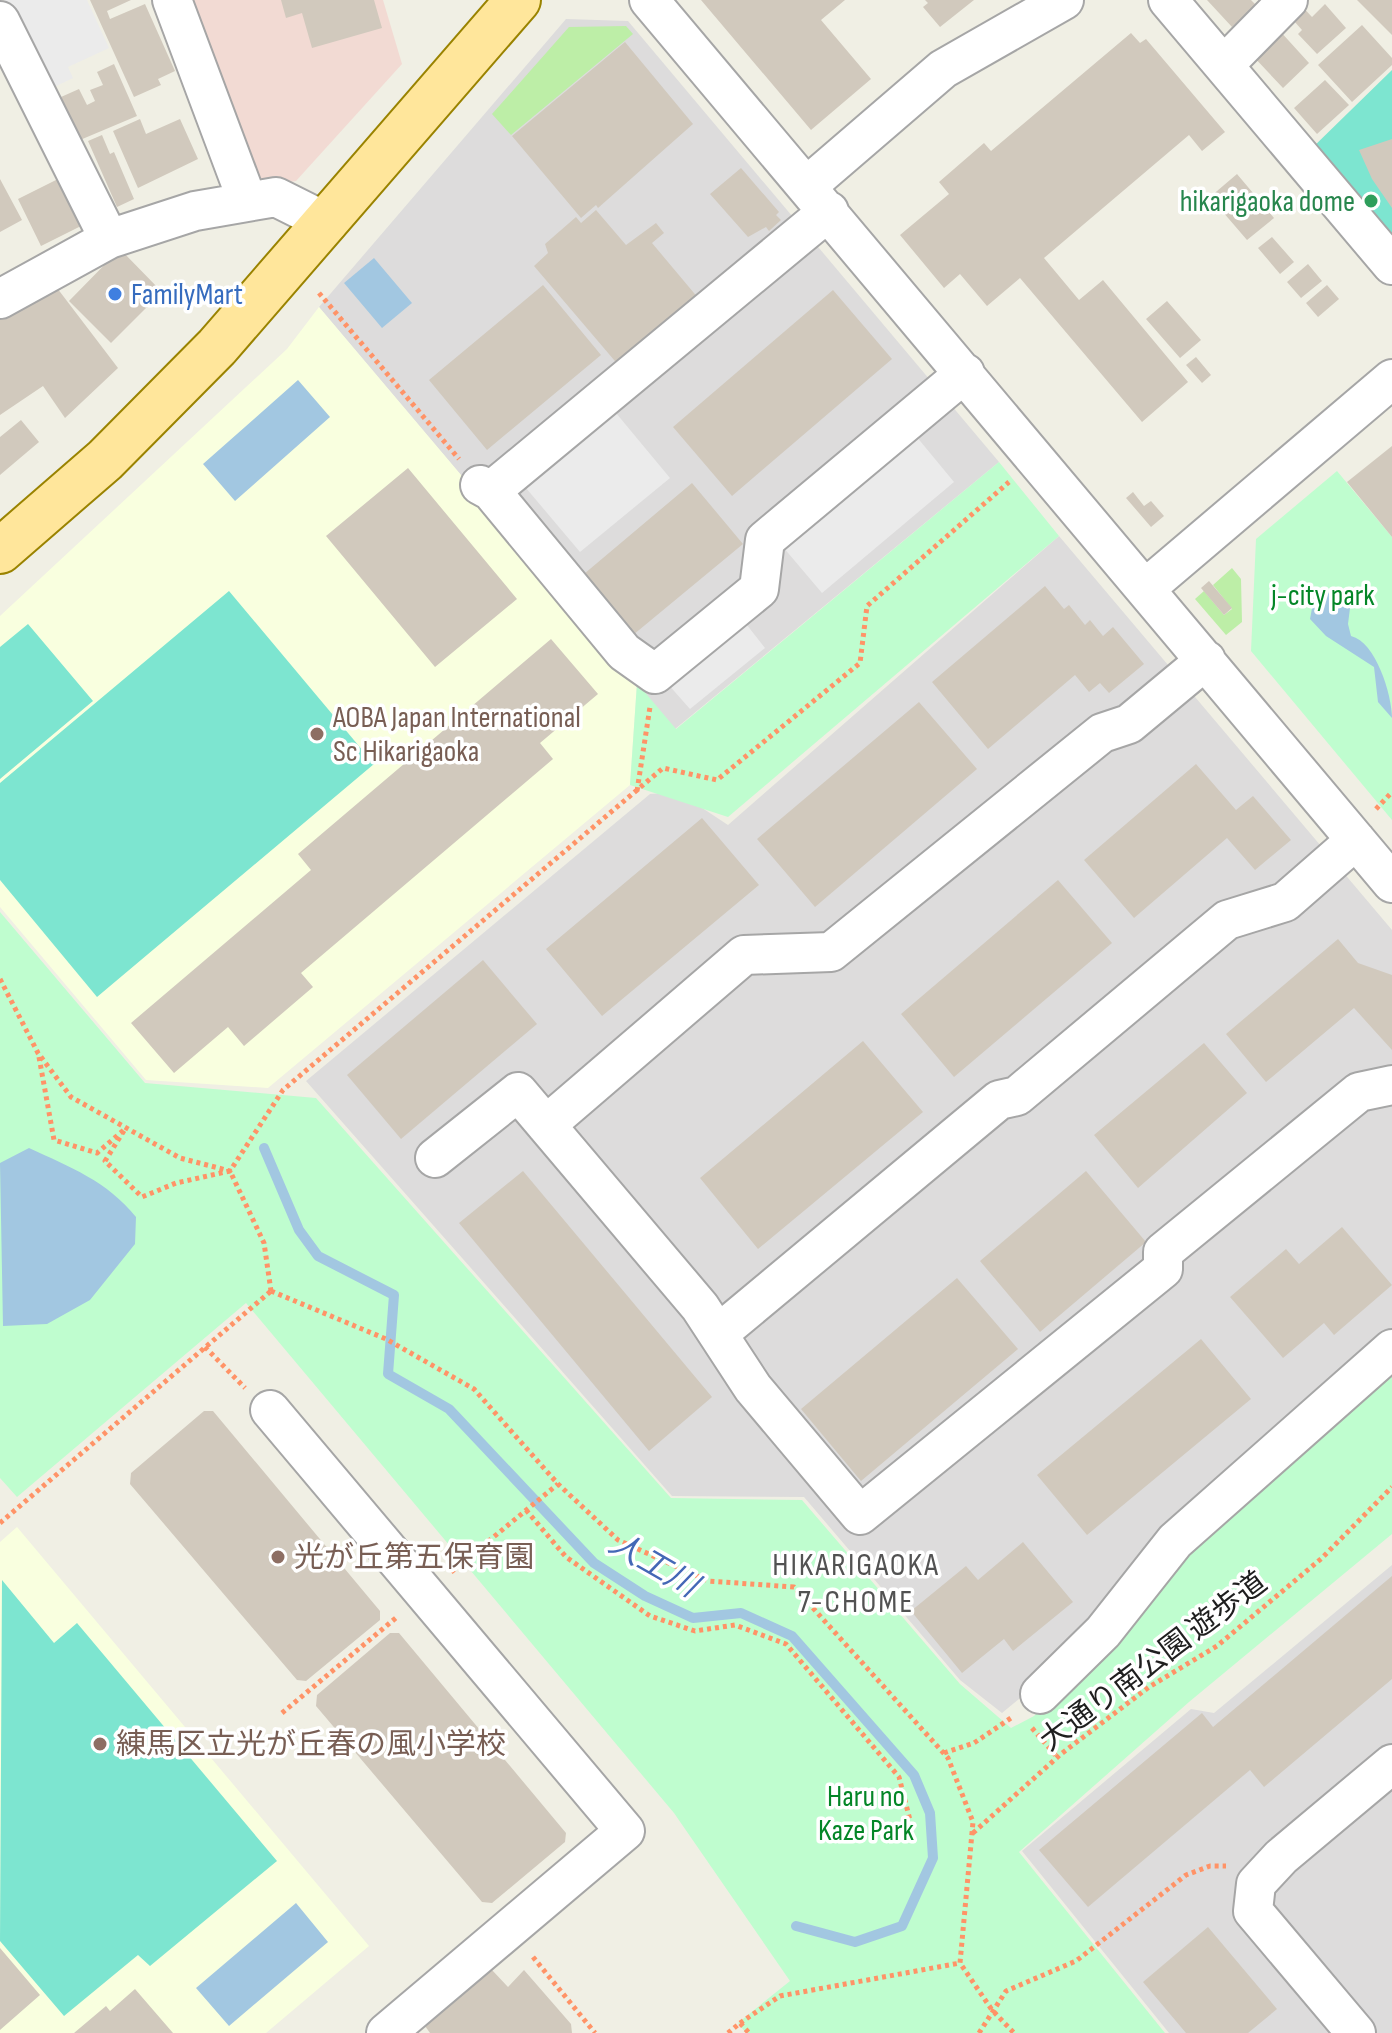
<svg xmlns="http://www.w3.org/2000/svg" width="1392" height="2033" viewBox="0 0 1392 2033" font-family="'Sofia Sans Condensed','Noto Sans JP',sans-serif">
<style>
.residential{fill:#dddcdc}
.commercial{fill:#f2dad3}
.education{fill:#f9ffdf}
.grass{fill:#bdeea7}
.park{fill:#bffdcf}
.pitch{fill:#7de5d0}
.parking{fill:#ebebeb}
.water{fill:#a2c7e1}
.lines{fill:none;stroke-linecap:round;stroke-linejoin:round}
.stream{stroke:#a2c7e1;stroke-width:10}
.building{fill:#d1c9bd}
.minor-casing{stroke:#a6a6a6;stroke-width:42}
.major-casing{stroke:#9a8300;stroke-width:48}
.path{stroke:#ff9367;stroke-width:5;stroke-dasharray:4 4;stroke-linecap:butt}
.minor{stroke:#fff;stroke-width:38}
.major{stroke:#ffe69b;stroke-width:44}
.leisure-dot{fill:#2e9e5b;stroke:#fff;stroke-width:3}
.shop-dot{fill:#3f7fe0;stroke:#fff;stroke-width:3}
.education-dot{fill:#8d6e63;stroke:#fff;stroke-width:3}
.labels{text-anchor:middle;stroke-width:7;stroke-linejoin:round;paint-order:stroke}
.leisure-label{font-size:30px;fill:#27864d;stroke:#fff;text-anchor:end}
.shop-label{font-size:30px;fill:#366cbe;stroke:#fff;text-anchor:start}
.park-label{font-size:30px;fill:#048627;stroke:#fff}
.education-label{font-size:30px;fill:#785e54;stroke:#fff;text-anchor:start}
.street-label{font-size:30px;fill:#1f1f1f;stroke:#fff}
.water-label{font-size:32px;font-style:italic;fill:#4468b6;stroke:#fff}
.neighbourhood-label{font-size:32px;letter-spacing:2px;fill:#525252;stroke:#fff}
</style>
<rect width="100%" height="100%" fill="#f0efe4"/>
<path class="residential" d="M566 19 628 21 999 462 675 729 319 307Z
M1059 536 1392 930V1333L1031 1689 1002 1713 960 1680 804 1497 672 1496 306 1081 650 794 678 792 728 825Z
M1392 1565V2033H1169L1022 1851 1191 1709 1214 1713Z"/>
<path class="commercial" d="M183 0H383L402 64 296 181 264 186 249 175Z"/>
<path class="education" d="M319 307 637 683 630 785 268 1088 146 1080 0 907V616L287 349Z
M17 1527 369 1946 266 2033H0V1542Z"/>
<path class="grass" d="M626 26 633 34 511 135 492 114 569 27Z
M1232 568 1241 579 1242 622 1226 635 1195 599 1204 591 1224 615 1232 609 1213 585Z"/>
<path class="park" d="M999 462 1059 536 728 817 630 785 637 683 676 729Z
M1337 471 1392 537V820L1251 651 1256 539Z
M0 912 145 1083 316 1098 671 1498 802 1500 960 1684 1011 1728 1034 1716 1110 1641 1179 1555 1392 1371V1534L1189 1702 1019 1852 1165 2033H746L738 2023 790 1981 674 1813 246 1303 17 1497 0 1478Z"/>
<path class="pitch" d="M1392 70V250L1308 152Z
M229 591 374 764 97 997 0 880V783Z
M28 624 93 701 0 779V647Z
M2 1580 54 1643 77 1623 277 1861 150 1966 138 1955 64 2016 0 1941Z"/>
<path class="parking" d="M4 0H87L109 48 68 67 73 78 46 91Z
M616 413 670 478 580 552 526 488Z
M916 436 954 482 822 593 783 547Z
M743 620 765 648 690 709 667 683Z"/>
<path class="water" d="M374 258 412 303 382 328 344 283Z
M298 380 330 417 235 501 203 464Z
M1330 592 1343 595 1350 608 1348 624 1351 636C1376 642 1392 695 1392 718L1378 702 1374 667 1326 636 1310 619 1313 603Z
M29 1148C70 1167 107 1181 136 1217L135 1244 90 1300 47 1324 3 1326 0 1163Z
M296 1903 328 1942 229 2026 196 1988Z"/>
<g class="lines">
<path class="stream" d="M264 1148 299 1230 318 1256 394 1295 388 1374 449 1409 594 1563 645 1596 693 1618 741 1613 792 1636 914 1775 930 1813 933 1858 902 1926 855 1942 796 1926"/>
</g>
<path class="building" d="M90 0H131L107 11 110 19 145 4 175 71 158 79 161 85 134 97Z
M281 0H374L382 28 312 48 302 13 286 18Z
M701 0H845L821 20 871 79 811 130Z
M925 0H974L940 27 923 7 928 3Z
M1207 0H1251L1256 5 1232 27Z
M1357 0H1392V35Z
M1297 1 1312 17 1325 4 1346 28 1317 54 1298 34 1302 30 1286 12Z
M1362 25 1392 58V65L1352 102 1318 65Z
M1279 30 1309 63 1283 88 1252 55Z
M1131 33 1140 43 1146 39 1225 132 1202 151 1189 135 1044 258 1079 300 1103 280 1188 382 1142 422 1020 278 987 306 960 274 944 288 900 235 949 194 939 182 984 143 991 151Z
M625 42 693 124 598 208 596 205 581 218 512 136Z
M114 64 137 116 80 140 61 97 79 89 87 105 95 101 90 90 103 85 97 72Z
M1325 80 1349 105 1317 134 1294 108Z
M140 119 146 134 180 119 198 159 138 188 113 131Z
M102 135 110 154 114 152 134 199 117 207 88 141Z
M1392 139V208L1372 179 1359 150Z
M741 168 779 212 776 215 781 220 769 231 766 227 748 237 710 194Z
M1237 174 1274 218 1247 240 1210 197Z
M62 177 85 224 41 246 18 199Z
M0 179 22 220 0 232Z
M596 210 626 245 656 223 664 233 652 243 699 299 620 367 534 266 548 253 545 244 576 217 581 223Z
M1272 237 1294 262 1280 274 1258 248Z
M120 249 162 292 111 343 69 301Z
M1308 264 1322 281 1301 298 1287 282Z
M54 284 118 368 65 418 43 386 0 415V320Z
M543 285 601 355 487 450 429 380Z
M1327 285 1339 299 1318 317 1306 303Z
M833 290 892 359 732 496 673 427Z
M1167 301 1201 340 1180 358 1146 319Z
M1196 357 1211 375 1202 383 1186 365Z
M21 420 39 442 0 475V437Z
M1392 446V537L1347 482Z
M408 468 517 599 435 667 326 536Z
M692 483 743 544 633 635 584 574Z
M1133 492 1144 506 1151 501 1164 516 1151 527 1126 498Z
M1209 581 1232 608 1224 615 1201 588Z
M1045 586 1064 609 1069 605 1085 625 1090 620 1103 636 1113 627 1144 664 1109 693 1100 683 1089 692 1075 675 988 749 932 682Z
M551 639 598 694 540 743 553 759 301 973 313 987 244 1046 228 1027 174 1073 131 1023 311 870 298 854Z
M919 702 977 769 815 907 757 839Z
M1196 764 1236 810 1253 796 1291 840 1255 870 1227 838 1134 918 1084 860Z
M702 818 759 885 602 1016 546 949Z
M1058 880 1112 943 954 1077 901 1014Z
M1338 939 1358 963 1392 975V1050L1354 1008 1266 1082 1226 1034Z
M483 960 537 1024 401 1139 347 1075Z
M863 1041 923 1112 758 1249 700 1178Z
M1204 1043 1247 1093 1138 1188 1094 1135Z
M523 1171 712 1397 649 1451 459 1223Z
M1086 1171 1146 1242 1040 1332 980 1261Z
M1342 1227 1392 1285 1334 1335 1324 1323 1283 1358 1230 1297 1286 1249 1299 1264Z
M957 1278 1018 1349 861 1481 801 1409Z
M1201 1339 1251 1399 1087 1535 1037 1475Z
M204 1411H213L380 1611V1620L306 1681 297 1680 130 1484 131 1473Z
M1023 1542 1073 1602 1013 1651 1004 1639 962 1673 911 1611 966 1566 978 1580Z
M1392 1576V1679L1264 1787 1250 1770 1088 1907 1039 1850 1202 1713 1213 1727Z
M390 1633H399L566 1833 565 1842 492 1903 482 1902 316 1706 317 1695Z
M1208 1927 1277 2009 1248 2033H1186L1143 1982Z
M0 1948 40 1995 0 2030Z
M492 1970 508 1987 524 1970 571 2024 572 2033H430L425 2026Z
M135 1989 173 2033H74L106 2006 110 2011Z"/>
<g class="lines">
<defs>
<path id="minor" d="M172 0 247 200
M649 0 1392 883
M1168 0 1392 265
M0 21 109 239
M1224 65 1288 0
M807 186 943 69 1064 0
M0 299 109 239 195 211 276 197 328 223
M480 485 491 491 624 652 655 674 759 589 765 540 965 373
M491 491 829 211
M1146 588 1392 379
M546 1125 744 955 831 952 1102 733 1129 724 1206 660
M435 1158 518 1092 700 1307 753 1388 860 1515 1163 1269V1252L1359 1092 1392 1085
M718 1334 999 1100 1017 1096 1227 920 1285 902 1356 840
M270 1410 625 1831 386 2033
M1040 1694 1103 1632 1175 1541 1392 1349
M1356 2033 1253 1911 1256 1884 1281 1857 1392 1764"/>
<path id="major" d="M0 551 105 460 217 347 518 0"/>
</defs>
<use href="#minor" class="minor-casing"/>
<use href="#major" class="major-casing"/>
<path class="path" d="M319 293 459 459
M637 791 650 707
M1376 809 1392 792
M0 979 38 1053 71 1097 180 1158 230 1171 283 1090 663 768 717 780 860 663 867 606 1009 482
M39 1057 54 1140 97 1153 125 1129 105 1161 142 1197 176 1183 230 1171 264 1243 271 1291
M271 1291 386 1339 474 1389 558 1484 618 1540 708 1581 794 1587 948 1758 973 1822 960 1963 992 2010 1014 2033
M205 1347 245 1388
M526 1510 566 1557 650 1616 695 1631 735 1625 786 1644 899 1777 912 1828
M0 1523 271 1291
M451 1572 558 1484
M282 1713 397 1617
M1032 1728 1058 1758
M944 1753 974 1743 1014 1716
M973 1833 1061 1754 1149 1687 1217 1646 1322 1558 1392 1487
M533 1957 595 2033
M740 2023 780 1996 960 1963
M728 2033 740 2023 749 2033
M979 2033 1006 1991 1076 1961 1186 1875 1210 1866H1226"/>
<use href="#minor" class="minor"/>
<use href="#major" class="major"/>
</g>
<circle class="leisure-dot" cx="1371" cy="201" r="8"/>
<circle class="shop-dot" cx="115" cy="294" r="8"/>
<g class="education-dot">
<circle cx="317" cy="734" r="8"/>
<circle cx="278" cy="1557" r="8"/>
<circle cx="100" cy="1744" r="8"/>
</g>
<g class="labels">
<g class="leisure-label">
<text x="1355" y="211">hikarigaoka dome</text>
</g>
<g class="shop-label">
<text x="131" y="304">FamilyMart</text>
</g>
<g class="park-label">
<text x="1323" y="605">j-city park</text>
<text x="866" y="1806">Haru no<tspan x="866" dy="34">Kaze Park</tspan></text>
</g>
<g class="education-label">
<text x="333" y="727">AOBA Japan International<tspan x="333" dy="34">Sc Hikarigaoka</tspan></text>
<text x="294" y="1567">光が丘第五保育園</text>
<text x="116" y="1754">練馬区立光が丘春の風小学校</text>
</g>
<g class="street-label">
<text transform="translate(1153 1661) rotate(-37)" y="10">大通り南公園 遊歩道</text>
</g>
<g class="water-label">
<text transform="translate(654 1564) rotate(30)" y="11">人工川</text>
</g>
<g class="neighbourhood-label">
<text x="856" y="1575">HIKARIGAOKA<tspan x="856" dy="37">7-CHOME</tspan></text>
</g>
</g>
</svg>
